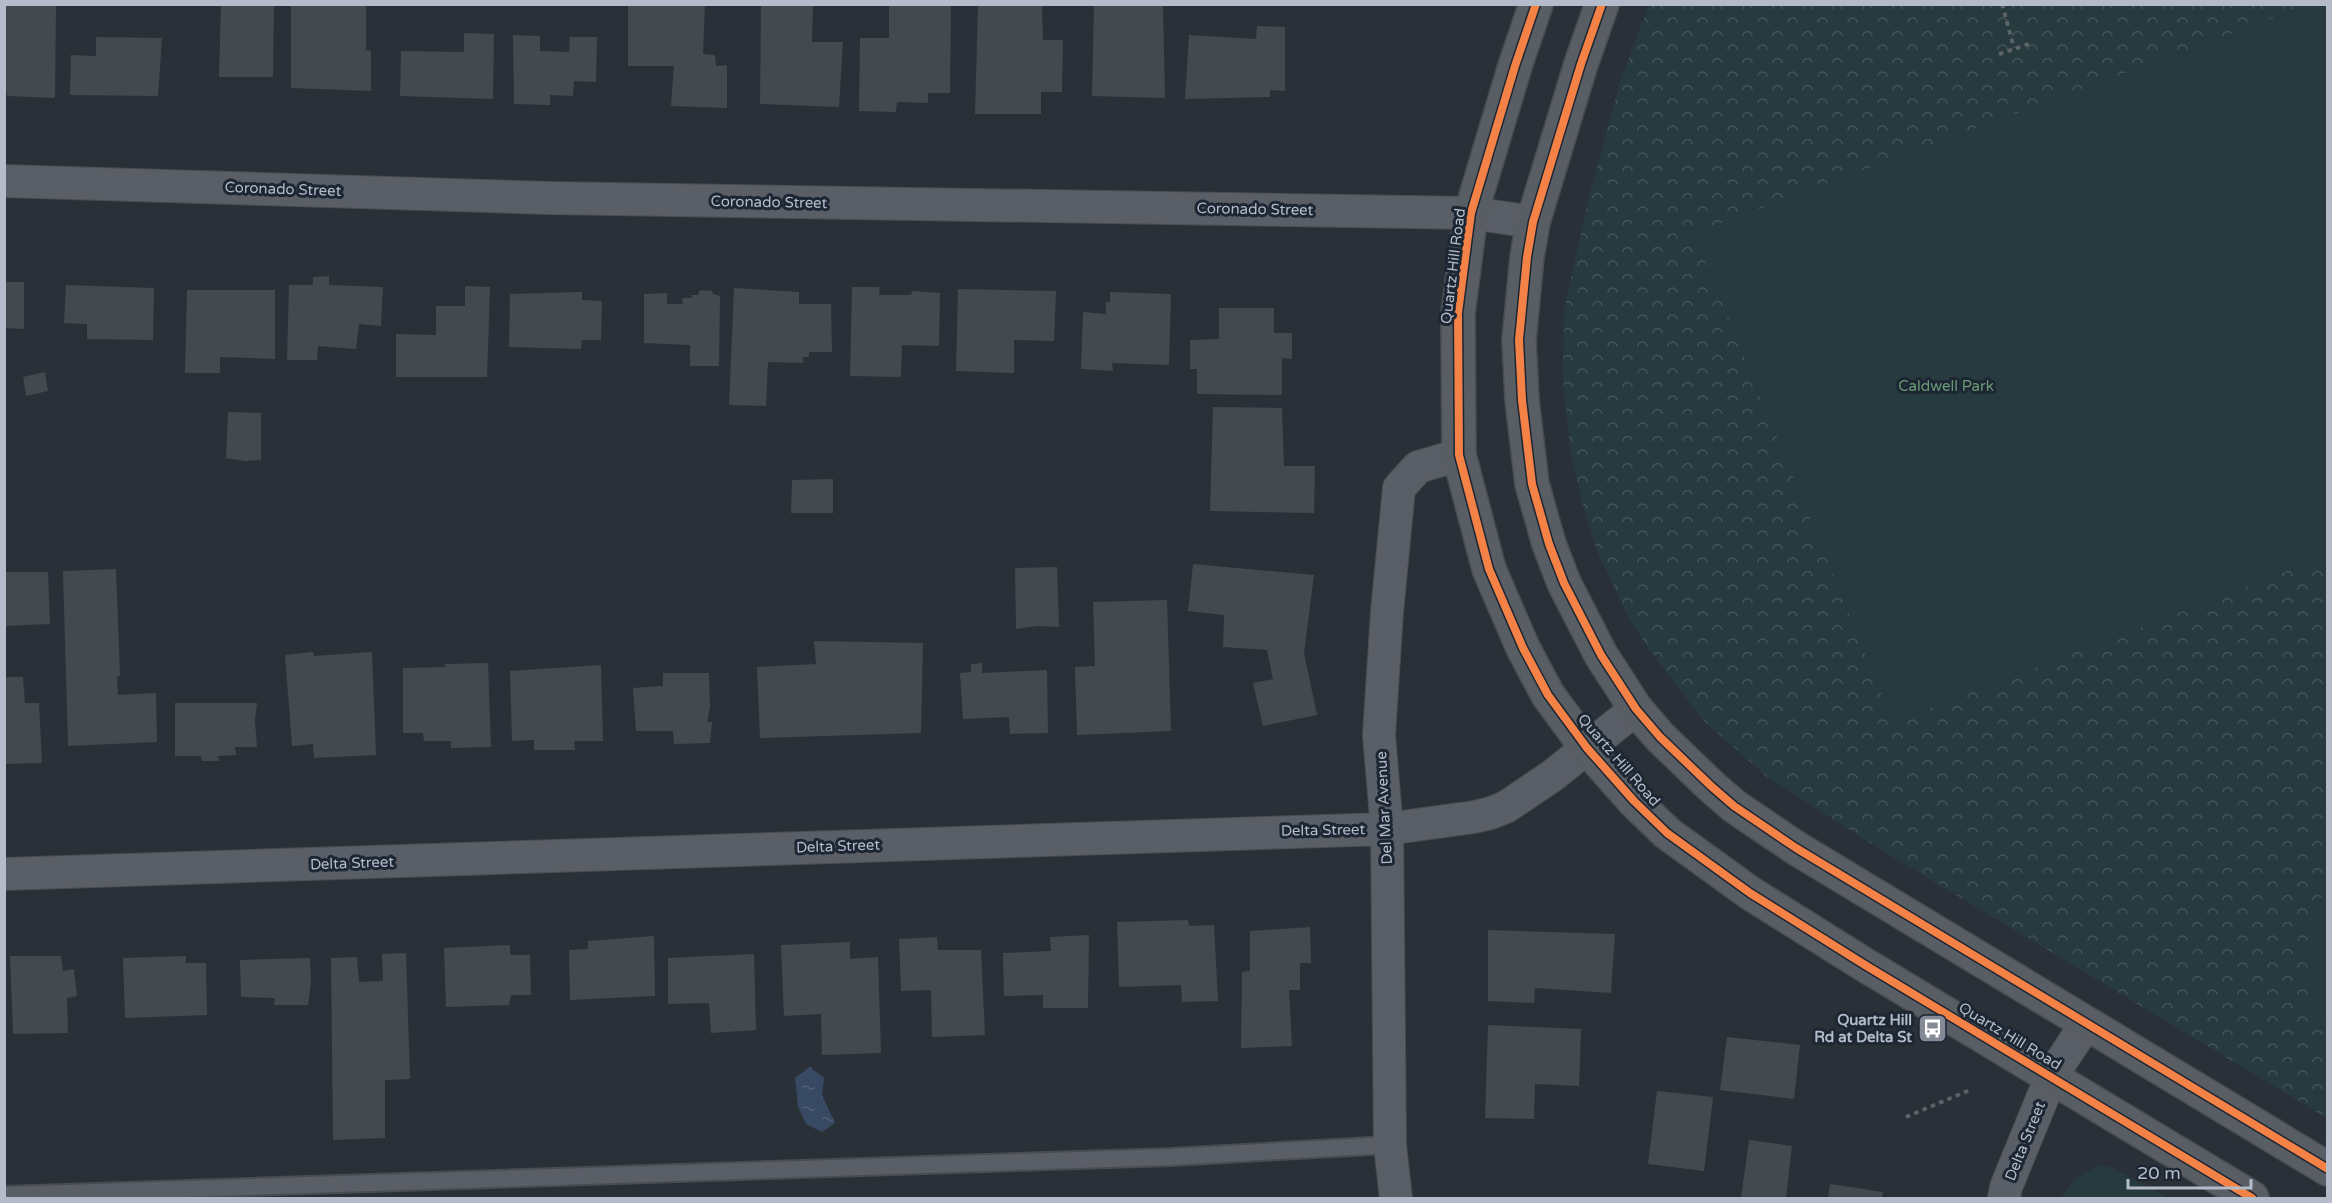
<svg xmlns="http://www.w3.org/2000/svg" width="2332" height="1203" viewBox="0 0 2332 1203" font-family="'Varela Round',sans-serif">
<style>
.park{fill:url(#park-crowns)}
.pitch{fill:#273a3e}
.water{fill:url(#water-ripples)}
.building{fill:#444950}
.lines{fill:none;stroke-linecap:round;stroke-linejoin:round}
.lane-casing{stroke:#484c53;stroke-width:20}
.street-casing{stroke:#484c53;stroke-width:34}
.secondary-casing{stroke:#484c53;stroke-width:36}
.path{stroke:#5d636a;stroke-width:4;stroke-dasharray:4.5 4.5;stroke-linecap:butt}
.lane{stroke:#5a5e66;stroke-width:16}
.street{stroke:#5a5e66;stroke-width:32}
.secondary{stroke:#595d64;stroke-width:33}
.cycleway-casing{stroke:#1d2633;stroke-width:11}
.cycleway{stroke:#f48246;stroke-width:8}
.labels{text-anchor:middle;stroke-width:6;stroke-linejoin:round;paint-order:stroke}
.street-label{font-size:15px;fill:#b4bcc9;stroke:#1d2633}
.park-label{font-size:15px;fill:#6b9a76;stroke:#1d2633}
.poi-label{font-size:15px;font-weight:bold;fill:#b4bcc9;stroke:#1d2633;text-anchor:end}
</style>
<defs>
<pattern id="park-crowns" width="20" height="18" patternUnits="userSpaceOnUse" patternTransform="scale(1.5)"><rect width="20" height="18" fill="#273a3e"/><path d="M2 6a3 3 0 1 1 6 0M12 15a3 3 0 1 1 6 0" fill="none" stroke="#445559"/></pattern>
<pattern id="water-ripples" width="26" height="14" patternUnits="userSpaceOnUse" patternTransform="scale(1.5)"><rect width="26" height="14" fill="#384963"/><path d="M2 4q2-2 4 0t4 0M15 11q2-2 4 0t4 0" fill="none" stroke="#526178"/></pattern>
</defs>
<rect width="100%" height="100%" fill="#2a3038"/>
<path class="park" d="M1649 5H2327V1118L1883 851 1767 777 1703 720 1649 649 1630 620 1598 553 1585 514 1571 455 1563 382 1564 310 1589 197 1620 82Z"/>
<path class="pitch" d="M2311 4 2328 5 2327 556 1893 722 1694 233Z
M2327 884V1033C2295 999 2308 922 2327 884Z
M2100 1165 2113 1168 2169 1198H2060L2077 1177Z"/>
<path class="water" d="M810 1067 824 1078 822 1095 835 1123 822 1132 806 1124 798 1107 795 1078Z"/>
<path class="building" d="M4 4H56L55 98 7 96 4 66Z
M221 4H274L273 77H219Z
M291 4H366V50L371 51V91L291 88Z
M628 4H705L703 54 715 55 716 66 727 65V108L671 106 674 66H628Z
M761 4H813L812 42H843L839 107 760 104Z
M889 4H951L950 93H928V103L897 102 896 112 859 111 860 38H889Z
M978 4H1042L1043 40H1063L1062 92H1041V114H975Z
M1094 4 1163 5 1165 98 1092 96Z
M1257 26 1285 27V91L1270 90V97L1185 99 1189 35 1256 39Z
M464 33 494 34 493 99 400 96 401 51 464 52Z
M513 35 540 36V51L569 52 570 37H597L596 82 574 81 573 96 550 95V105L514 104Z
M96 37 162 38 158 96 70 95 71 55 96 56Z
M329 276V285L383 287 381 326 359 324 356 349 318 346 317 360H287L289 285H313V277Z
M4 282H24V329L4 328Z
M66 285 154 288 153 340 87 339V324L64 323Z
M465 286 490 287 487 377H396V334L436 335V306H465Z
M852 287H880L879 295H911L912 291 940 293 939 346 902 345 901 377 850 376Z
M734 288 799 292V304H831L832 352H809V357H803V363L768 362 766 406 729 405Z
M958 289 1056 291 1054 341 1014 340V373L956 371Z
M187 290H275V359L220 357V373H185Z
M700 290 712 291 713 294 720 296 719 366H690V345L644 343V294L667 293V304H683L682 298H692L691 295H698Z
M582 292V300L602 301 601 340H582L581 349 509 347 510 294Z
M1110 292 1171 294 1169 365 1112 363 1113 371 1081 369 1083 312 1106 314V302H1110Z
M1219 308H1274V333H1292V359L1282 358V395L1197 394V369H1190V340L1219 339Z
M45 372 48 391 26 396 23 377Z
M1213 407 1282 408 1284 466H1315L1314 513 1210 511Z
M228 412 261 413V460L245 461 226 458Z
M833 479V513H791L792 480Z
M1193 564 1314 575 1304 653 1317 715 1263 726 1253 683 1273 679 1267 650 1223 647 1224 615 1188 611Z
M1057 567 1059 627 1037 626 1016 629 1015 568Z
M116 569 120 676H117L118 695 156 693 157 742 68 746 63 571Z
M4 572H48L50 624 4 626Z
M1167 600 1171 731 1077 735 1075 667 1095 666 1093 602Z
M814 641 923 643 921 733 760 738 757 667 816 664Z
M313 652 314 656 372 652 376 755 314 758 313 744 292 746 285 655Z
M488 663 491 747 451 748V741H424L423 733H403V668L445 667V664Z
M982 663V673L1047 670 1048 733 1010 734 1009 717 963 719 960 673 971 672V664Z
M601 665 603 741H574L575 750H534V740L512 741 510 671Z
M663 673H709L710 707 707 722H712L710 743 674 744 673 731H636L633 688 663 686Z
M4 677H23L25 703H39L42 763 4 764Z
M175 703H257L255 721 257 747H235L236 755 218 756 219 761H202L201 756H175Z
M1188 920 1189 926 1214 925 1218 1001 1182 1002 1181 985 1119 987 1117 922Z
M1310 927 1311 963H1300V990H1289L1292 1046 1241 1048 1242 972 1250 971V931Z
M1488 930 1615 934 1611 993 1535 988 1534 1003 1488 1001Z
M1089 935 1088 1008H1043V995L1004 996 1003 953 1051 951 1050 937Z
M654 936 655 996 570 1000 569 950 588 949V941Z
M937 937 938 950H981L985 1035 932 1037 931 990 901 991 899 939Z
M850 942V959L878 957 881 1053 822 1055 821 1014 784 1016 781 945Z
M510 945V955H530L531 995H511L509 1005 446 1007 444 948Z
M406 953 410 1079 385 1080V1138L333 1140 331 958 357 957 359 982 383 981 382 954Z
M754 954 756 1030 711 1033 709 1003 668 1004V958Z
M10 956H61L63 971 74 969 77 996 67 998 68 1033 13 1034Z
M186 956V963H206L207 1015 125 1018 123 958Z
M310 958 311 983 308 1005H274L275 998 241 997 240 960Z
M1488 1025 1581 1029 1579 1086 1535 1084 1534 1119 1485 1118Z
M1727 1037 1800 1045 1794 1099 1720 1090Z
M1657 1091 1713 1097 1704 1171 1648 1164Z
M1749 1140 1792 1146 1786 1198H1741Z
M1830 1184 1883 1192 1882 1198H1828Z"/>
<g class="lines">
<defs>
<path id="lane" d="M4 1195 1171 1157 1390 1145"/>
<path id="street" d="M4 181 549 198 1471 213 1533 222
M4 874 1387 829 1474 817 1491 813 1506 807 1552 776 1636 709
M1396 1198 1390 1145 1387 829 1379 735 1387 612 1399 488 1418 467 1459 455
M2004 1198 2006 1187 2051 1077 2086 1024"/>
<path id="secondary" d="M1536 4 1515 66 1471 213 1458 313 1459 455 1489 569 1523 648 1548 695 1587 748 1634 801 1667 833 1750 893 1865 965 2252 1198
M1602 4 1581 64 1533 222 1527 257 1519 340 1522 400 1532 484 1549 544 1564 583 1601 655 1636 709 1660 737 1711 786 1734 806 1796 848 2328 1169"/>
</defs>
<use href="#lane" class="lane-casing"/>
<use href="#street" class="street-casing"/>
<use href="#secondary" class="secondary-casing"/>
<path class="path" d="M2002 4 2014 48
M1999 54 2029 44
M1906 1117 1970 1090"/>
<use href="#lane" class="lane"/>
<use href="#street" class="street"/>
<use href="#secondary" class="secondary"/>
<defs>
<path id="cycleway" d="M1536 4 1515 66 1471 213 1458 313 1459 455 1489 569 1523 648 1548 695 1587 748 1634 801 1667 833 1750 893 1865 965 2252 1198
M1602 4 1581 64 1533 222 1527 257 1519 340 1522 400 1532 484 1549 544 1564 583 1601 655 1636 709 1660 737 1711 786 1734 806 1796 848 2328 1169"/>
</defs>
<use href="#cycleway" class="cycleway-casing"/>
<use href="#cycleway" class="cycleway"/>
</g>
<defs>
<symbol id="bus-square" viewBox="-11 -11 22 22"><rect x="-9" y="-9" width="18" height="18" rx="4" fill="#848b96" stroke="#1d2633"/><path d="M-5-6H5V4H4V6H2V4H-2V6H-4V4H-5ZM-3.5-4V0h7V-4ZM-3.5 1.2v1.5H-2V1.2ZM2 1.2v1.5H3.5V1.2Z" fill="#fff"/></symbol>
</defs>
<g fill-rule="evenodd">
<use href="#bus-square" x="1916" y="1012" width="33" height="33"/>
</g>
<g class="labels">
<g class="street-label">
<text transform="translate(283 189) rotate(2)" y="5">Coronado Street</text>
<text transform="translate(769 202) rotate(1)" y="5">Coronado Street</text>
<text transform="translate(1255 209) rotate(1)" y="5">Coronado Street</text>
<text transform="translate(1453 266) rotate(-83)" y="5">Quartz Hill Road</text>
<text transform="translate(1619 760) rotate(49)" y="5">Quartz Hill Road</text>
<text transform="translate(1384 808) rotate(-93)" y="5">Del Mar Avenue</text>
<text transform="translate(1323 830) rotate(-1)" y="5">Delta Street</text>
<text transform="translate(838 846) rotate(-2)" y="5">Delta Street</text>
<text transform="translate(352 863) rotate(-2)" y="5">Delta Street</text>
<text transform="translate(2010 1036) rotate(31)" y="5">Quartz Hill Road</text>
<text transform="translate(2025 1141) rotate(-68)" y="5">Delta Street</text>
</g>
<g class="park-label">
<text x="1946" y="391">Caldwell Park</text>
</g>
<g class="poi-label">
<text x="1912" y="1025">Quartz Hill<tspan x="1912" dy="17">Rd at Delta St</tspan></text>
</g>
</g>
<rect width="2332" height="1203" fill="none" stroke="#b4bcc9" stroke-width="12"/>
<path d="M2128 1179v9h123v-9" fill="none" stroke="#b4bcc9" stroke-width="3"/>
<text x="2137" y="1179" font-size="18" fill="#b4bcc9" stroke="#1d2633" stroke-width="4.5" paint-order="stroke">20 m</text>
</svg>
